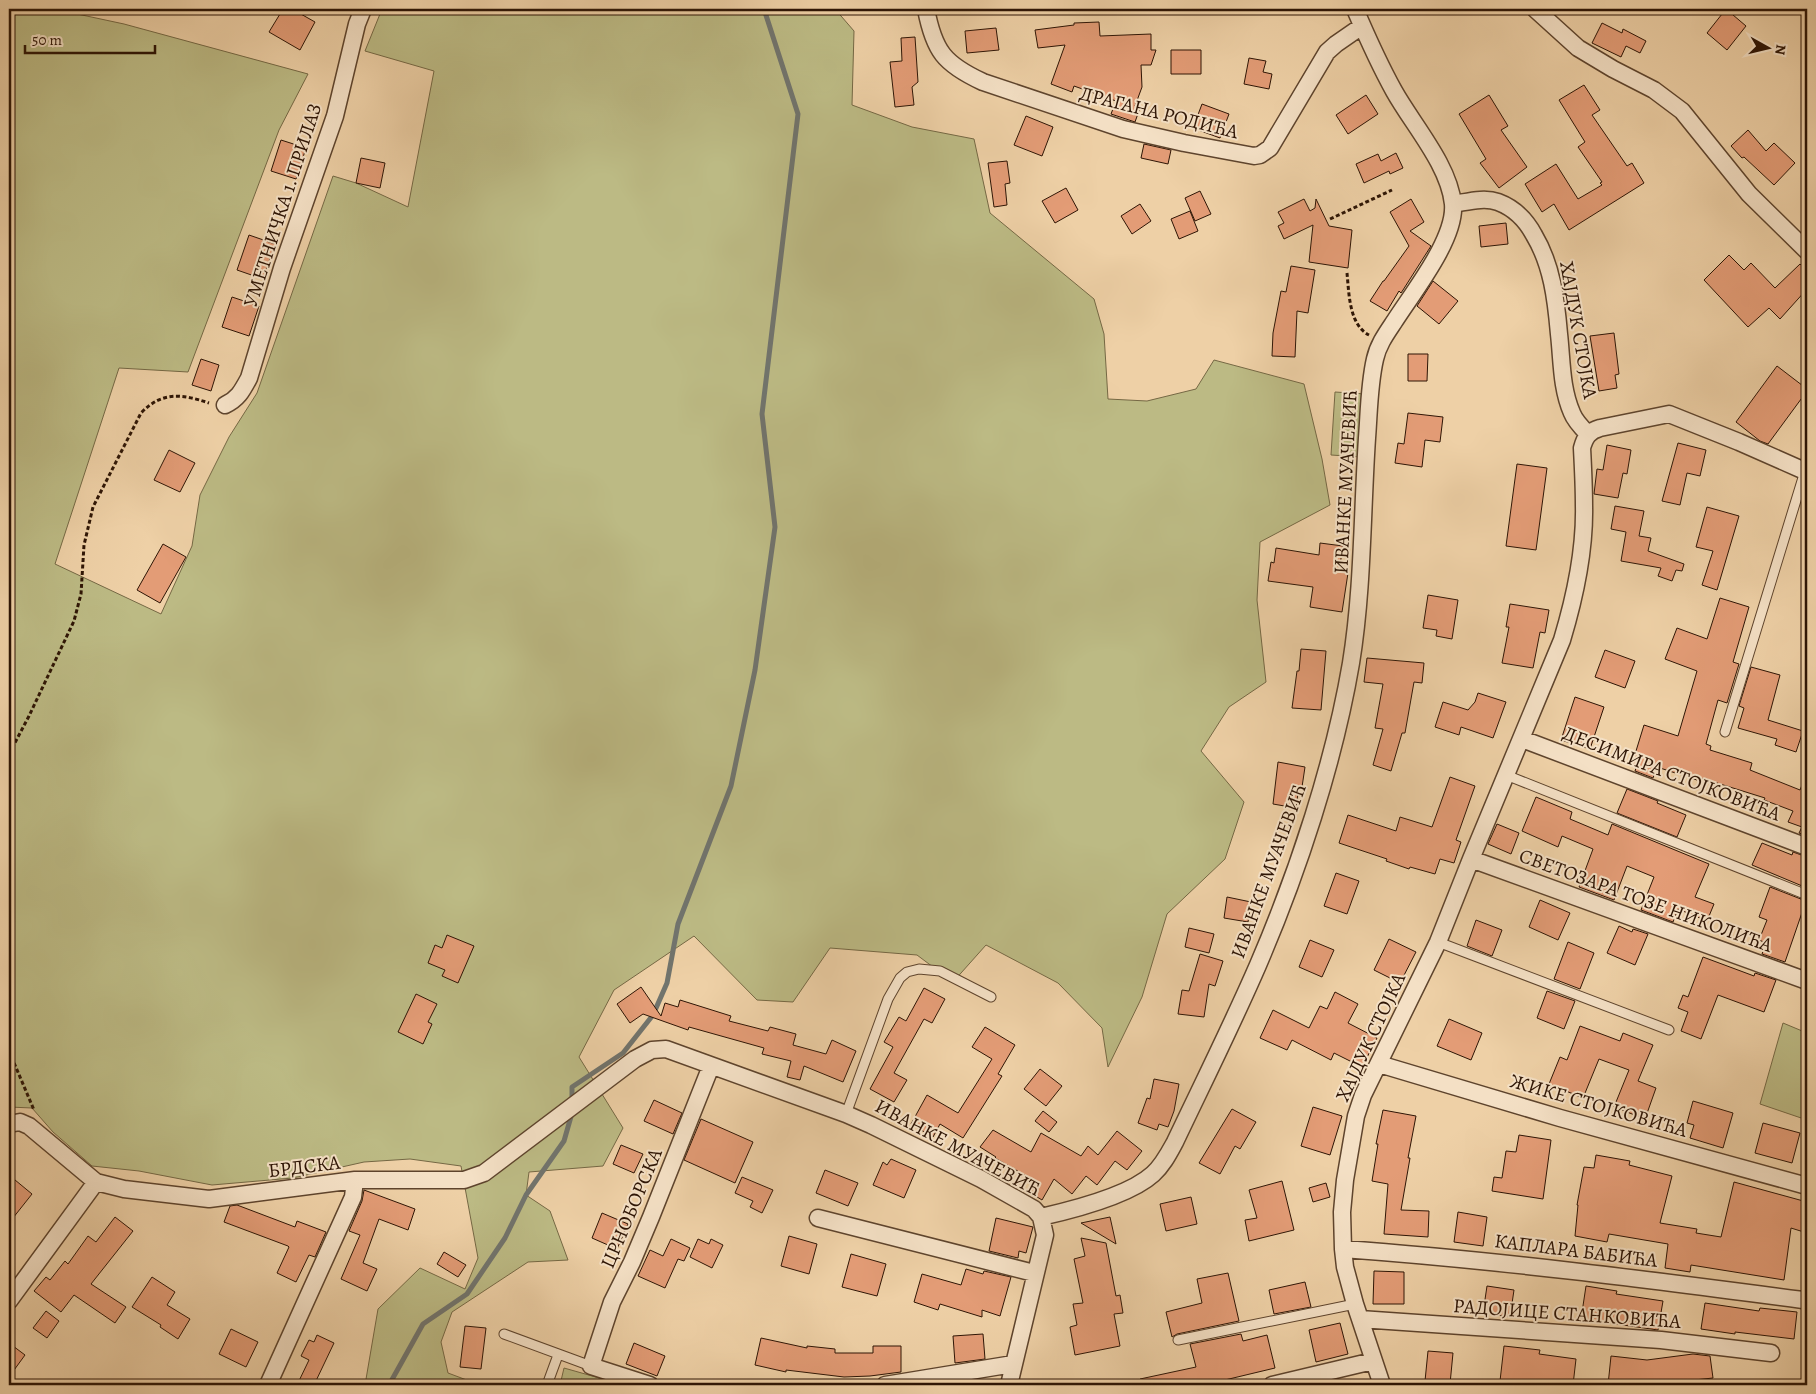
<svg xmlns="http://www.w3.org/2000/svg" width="1816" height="1394" viewBox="0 0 1816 1394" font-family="Alegreya,serif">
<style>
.green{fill:#bcba84;stroke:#756844}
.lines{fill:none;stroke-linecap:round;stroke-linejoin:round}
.stream{stroke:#71746d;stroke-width:5}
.building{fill:#e39c76;stroke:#2e1505}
.lane-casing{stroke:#5e442d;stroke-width:11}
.street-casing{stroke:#5e442d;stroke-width:19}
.path{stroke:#2e1505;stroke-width:3;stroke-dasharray:4 2.5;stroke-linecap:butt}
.lane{stroke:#f4e0c5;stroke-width:9}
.street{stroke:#f4e0c5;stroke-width:16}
.labels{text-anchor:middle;stroke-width:4;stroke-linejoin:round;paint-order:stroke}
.street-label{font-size:20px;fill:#2e1505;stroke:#f4e0c5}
</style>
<rect width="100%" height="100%" fill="#eed0a6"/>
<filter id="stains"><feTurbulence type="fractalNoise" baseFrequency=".004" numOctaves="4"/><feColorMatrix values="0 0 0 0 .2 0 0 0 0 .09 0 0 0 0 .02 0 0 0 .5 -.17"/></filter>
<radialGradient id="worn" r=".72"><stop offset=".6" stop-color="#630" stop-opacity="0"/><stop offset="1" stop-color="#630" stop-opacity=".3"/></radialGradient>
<path class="green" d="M9 9H54L124 24 308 74 279 130 188 372 119 368 55 564 161 614 192 546 200 495 229 437 257 393 333 176 356 183 408 207 434 71 365 51 382 9H835L854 31 852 105 912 127 974 139 990 213 1094 299 1104 334 1108 399 1147 401 1196 389 1214 360 1304 384 1322 459 1330 505 1260 542 1257 600 1266 682 1229 707 1201 751 1244 802 1225 859 1167 914 1142 997 1108 1067 1102 1028 1058 983 986 945 953 982 917 955 830 948 793 1002 757 1000 694 936 614 990 579 1057 623 1128 603 1166 529 1172 526 1195 550 1211 568 1260 528 1262 452 1312 441 1342 448 1373 480 1385H365L378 1309 420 1268 465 1289 478 1258 461 1166 410 1159 364 1162 293 1178 212 1185 139 1171 92 1166 53 1132 32 1108 9 1107Z
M1335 392 1366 394 1361 457 1331 455Z
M1783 1023 1807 1033V1120L1760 1104Z
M564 1368 624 1385H560Z"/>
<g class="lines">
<path class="stream" d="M572 1098V1087L623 1053 653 1015 667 983 678 924 731 786 755 670 775 527 762 414 798 114 764 9
M389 1385 423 1324 467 1294 505 1238 526 1195 564 1141 572 1113"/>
</g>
<path class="building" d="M283 9H292L315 22 300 50 269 32Z
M1726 9 1746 26 1727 50 1707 33Z
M1099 22 1100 36 1151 34V50H1156L1151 65H1141L1142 87 1135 106 1140 108 1135 122 1111 114 1116 101 1074 86 1072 92 1051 84 1065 45 1038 48 1035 30 1074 25V23Z
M1602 23 1622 33 1623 29 1646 41 1640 53 1626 46 1621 57 1592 43Z
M996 28 999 50 967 53 965 31Z
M915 37 918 82 912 87 914 105 895 107 890 62 902 61 901 38Z
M1171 50H1201V74H1171Z
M1249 58 1266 61 1263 72 1272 74 1269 89 1244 84Z
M1584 85 1600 110 1592 115 1627 166 1632 163 1644 183 1569 230 1554 204 1542 212 1525 184 1556 164 1578 199 1602 185 1600 183 1602 182 1578 147 1585 142 1559 100Z
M1366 95 1378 114 1348 134 1336 115Z
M1489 95 1508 126 1501 130 1527 167 1499 188 1480 163 1486 159 1459 114Z
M1202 104 1229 114 1220 138 1193 128Z
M1026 116 1053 127 1042 156 1014 145Z
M1748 130 1766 151 1774 143 1795 163 1774 185 1744 157 1742 158 1731 146Z
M281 140 306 148 296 179 271 171Z
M1144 144 1171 150 1168 164 1141 158Z
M1396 153 1403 168 1390 174 1389 171 1364 183 1356 164 1378 154 1381 161Z
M361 158 385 163 380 188 356 183Z
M1007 161 1010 183 1005 184 1007 205 994 207 988 163Z
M1066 188 1078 210 1055 223 1042 201Z
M1200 191 1211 214 1195 221 1185 198Z
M1304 199 1310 211 1315 208 1316 199 1329 226 1352 230 1348 268 1309 262 1313 225 1284 239 1278 226 1284 223 1278 212Z
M1411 199 1424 222 1410 231 1431 246 1403 290 1401 293 1399 291 1387 311 1370 301 1383 281H1384L1409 246 1390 212Z
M1140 204 1151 221 1132 234 1121 216Z
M1190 211 1198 231 1179 239 1171 219Z
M1506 223 1508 244 1481 247 1479 226Z
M249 235 275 244 263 279 237 270Z
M1729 255 1744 270 1751 263 1775 288 1800 264 1807 271V289L1780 319 1769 308 1748 327 1704 280Z
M1291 266 1315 270 1308 313 1297 311 1295 357 1272 356 1273 333 1281 291 1286 292Z
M1433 281 1458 301 1439 324 1417 306Z
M232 297 259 306 249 336 222 327Z
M1614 333 1619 374 1615 375 1617 388 1599 391 1590 336Z
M1408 354H1428L1427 381H1408Z
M201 359 219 365 211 391 192 385Z
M1777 366 1807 389V391L1768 444 1760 441 1736 422Z
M1408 413 1443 417 1440 442 1425 440 1422 467 1395 463 1398 443 1404 444Z
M1678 443 1706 450 1700 476 1687 473 1680 505 1662 501Z
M1607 445 1631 450 1627 474 1623 473 1618 498 1594 494 1597 469 1603 470Z
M169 450 195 463 180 492 154 480Z
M1517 464 1547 468 1536 550 1506 546Z
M1615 506 1644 511 1639 536 1651 538 1648 551 1684 564 1682 571 1676 570 1672 581 1658 576 1661 568 1621 561 1626 532 1611 529Z
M1707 507 1739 516 1717 590 1702 585 1713 551 1696 547Z
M1320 543 1343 546 1339 571 1348 573 1342 612 1310 607 1313 587 1268 581 1271 562 1274 563 1276 548 1319 555Z
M163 544 186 557 160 603 137 590Z
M1428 595 1458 600 1452 639 1436 636 1437 630 1423 628Z
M1720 598 1749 607 1733 662 1739 664 1727 703 1718 700 1706 744 1711 746 1710 750 1752 763 1750 770 1800 790 1806 775 1807 776V836L1799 833 1802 827 1788 822 1793 811 1764 800 1765 798 1701 778 1700 781 1657 767 1653 778 1635 771 1637 765 1632 764 1644 725 1678 736 1697 671 1665 659 1677 628 1707 639Z
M1510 604 1549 610 1545 633 1540 632 1533 668 1502 663 1509 627H1506Z
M1301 649 1326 651 1321 710 1292 708 1297 671H1299Z
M1605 650 1635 661 1625 688 1595 677Z
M1367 658 1424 663 1422 683 1414 682 1405 733H1402L1391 771 1373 765 1383 729 1375 728 1383 684 1364 682Z
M1751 667 1780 675 1768 720 1803 731 1796 752 1775 745 1777 739 1738 728 1744 708 1739 706Z
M1478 693 1506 702 1493 738 1461 727 1459 735 1435 727 1443 702 1468 710 1475 702Z
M1575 697 1604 707 1590 749 1561 740Z
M1278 762 1305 767 1302 787 1299 786 1296 808 1273 804Z
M1450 777 1475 786 1456 840 1461 842 1454 863 1440 859 1435 874 1410 867 1409 869 1386 861 1387 859 1339 843 1348 815 1396 831 1400 817 1432 827Z
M1627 789 1658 801 1657 803 1686 815 1677 837 1617 813Z
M1536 797 1572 812 1570 819 1608 835 1612 824 1709 864 1695 897 1714 904 1707 921 1678 909 1673 922 1641 910 1654 877 1627 866 1614 900 1579 887 1593 849 1562 836 1558 847 1522 831Z
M1497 824 1519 833 1511 854 1488 844Z
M1762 843 1792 855 1793 852 1807 857V888L1752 865Z
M1336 873 1359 881 1347 914 1324 906Z
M1770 887 1806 901 1785 962 1762 954 1766 943 1759 940 1767 920 1759 917Z
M1227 897 1251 902 1248 922 1224 918Z
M1540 900 1570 913 1558 940 1529 927Z
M1476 920 1502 930 1492 956 1467 946Z
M1619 926 1632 932 1633 929 1648 934 1635 965 1607 953Z
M1189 928 1214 934 1209 953 1185 947Z
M447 935 474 946 458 983 442 976 445 970 428 963 435 945 442 948Z
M1389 939 1416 952 1400 983 1374 970Z
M1310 940 1334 950 1322 977 1299 967Z
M1568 942 1594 953 1580 989 1554 979Z
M1200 954 1223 961 1215 986 1209 984 1204 1017 1178 1014 1182 990 1189 991Z
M1703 957 1746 973 1754 976 1755 973 1776 980 1764 1012 1718 995 1701 1039 1681 1031 1688 1012 1678 1008 1683 995 1688 997Z
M641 987 661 1016 665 1003 678 1007 680 1000 731 1016 729 1021 768 1031 770 1027 796 1034 793 1045 826 1054 832 1040 856 1051 843 1082 804 1066 800 1080 787 1077 791 1061 762 1054 764 1048 689 1027 688 1030 643 1014 630 1023 617 1004Z
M924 988 945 999 932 1023 924 1019 894 1073 907 1080 894 1102 870 1089 893 1047 884 1042 899 1017 906 1021Z
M1547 991 1575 1001 1564 1029 1537 1018Z
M1335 992 1358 1004 1348 1023 1377 1038 1362 1067 1334 1053 1331 1060 1292 1040 1287 1050 1260 1038 1273 1010 1309 1028 1320 1006 1327 1009Z
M416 994 437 1004 428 1022 432 1024 423 1044 398 1032Z
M1449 1019 1482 1033 1471 1060 1437 1046Z
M1580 1026 1620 1041 1623 1033 1653 1045 1638 1081 1656 1088 1645 1119 1614 1107 1629 1070 1599 1059 1583 1098 1549 1084 1560 1057 1567 1060Z
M985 1027 1015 1045 998 1074 1002 1076 963 1138 940 1124 933 1137 911 1124 927 1095 958 1113 992 1059 972 1047Z
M1040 1069 1062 1086 1046 1106 1024 1089Z
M1154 1079 1179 1084 1174 1111 1168 1127 1159 1124 1157 1130 1138 1123 1147 1098 1150 1099Z
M654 1100 682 1113 673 1134 644 1121Z
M1693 1101 1733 1113 1723 1148 1690 1138 1694 1125 1687 1123Z
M1313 1107 1342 1116 1330 1155 1301 1146Z
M1232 1109 1256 1122 1240 1149 1235 1146 1220 1174 1199 1163Z
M1383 1110 1416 1116 1408 1158H1410L1401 1210 1429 1211 1428 1237 1384 1234 1388 1184 1372 1181 1378 1144H1376Z
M1043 1111 1057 1122 1049 1132 1035 1121Z
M701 1119 753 1142 735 1183 684 1160Z
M1763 1123 1800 1133 1792 1163 1755 1153Z
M993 1130 1031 1152 1041 1133 1081 1156 1088 1146 1098 1155 1117 1131 1142 1151 1127 1170 1115 1161 1097 1185 1086 1176 1072 1194 1054 1179 1042 1200 1029 1192 1035 1181 995 1158 996 1157 980 1147Z
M1519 1135 1551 1140 1543 1199 1492 1191 1494 1177 1502 1178 1506 1151 1516 1152Z
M621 1145 643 1154 634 1173 613 1164Z
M1596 1155 1630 1161 1629 1165 1672 1176 1660 1223 1697 1229 1696 1233 1721 1237 1734 1182 1807 1202V1233L1791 1228 1784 1280 1691 1265 1690 1272 1665 1268 1668 1244 1609 1234 1607 1242 1575 1236 1578 1205H1577L1584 1167 1594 1168Z
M891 1159 916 1170 904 1198 873 1185 883 1162 887 1165Z
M825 1170 858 1183 848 1206 816 1193Z
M9 1175 32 1194 9 1223Z
M742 1177 773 1190 762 1213 750 1207 753 1201 735 1193Z
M1282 1181 1294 1230 1249 1241 1245 1220 1257 1218 1249 1190Z
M1326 1183 1330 1197 1313 1202 1309 1188Z
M364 1190 415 1209 408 1230 379 1219 363 1263 377 1269 367 1291 341 1279 360 1235 349 1231 362 1201Z
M1191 1197 1197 1224 1166 1231 1160 1204Z
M237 1205 295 1227 297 1221 326 1232 315 1257 309 1255 296 1282 277 1273 289 1247 288 1246 224 1222 230 1206Z
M1458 1212 1487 1217 1483 1246 1454 1242Z
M602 1213 628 1224 617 1249 592 1238Z
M115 1217 133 1231 91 1284 126 1307 115 1323 74 1295 61 1312 34 1291 46 1277 50 1280 65 1261 68 1264 88 1236 96 1242Z
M1110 1217 1116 1244 1081 1223Z
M996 1218 1033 1227 1026 1253 1019 1251 1018 1258 989 1251Z
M789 1236 817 1244 809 1274 781 1266Z
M1081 1238 1106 1243 1116 1296 1120 1295 1123 1313 1114 1314 1120 1346 1075 1355 1070 1327 1077 1325 1073 1304 1083 1303 1074 1259 1085 1256Z
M671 1239 690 1248 684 1261 678 1259 665 1288 638 1276 650 1250 663 1256Z
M698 1239 709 1244 711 1239 723 1245 712 1268 690 1257Z
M444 1252 466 1265 458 1277 437 1264Z
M851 1254 886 1264 877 1296 842 1287Z
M966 1269 983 1274 984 1271 1011 1277 1000 1316 982 1310V1317L940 1304 938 1310 914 1302 922 1274 961 1285Z
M1374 1271 1404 1272V1304H1373Z
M1228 1273 1239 1321 1177 1334 1172 1337 1166 1312 1202 1303 1197 1279Z
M152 1277 175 1292 167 1305 190 1319 178 1339 160 1327 161 1325 132 1307Z
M1305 1282 1311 1307 1274 1314 1269 1290Z
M1487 1286 1514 1290 1510 1317 1483 1313Z
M1586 1286 1617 1291 1616 1294 1663 1301 1658 1330 1581 1319Z
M1705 1303 1759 1311 1760 1308 1797 1312 1794 1339 1735 1332V1334L1701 1329Z
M46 1311 59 1321 47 1338 33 1328Z
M1340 1323 1348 1354 1316 1362 1309 1330Z
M465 1326 486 1328 481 1369 460 1367Z
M231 1329 258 1342 246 1367 219 1354Z
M983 1334 985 1359 955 1363 953 1336Z
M1241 1334 1243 1341 1267 1335 1275 1368 1204 1385H1140V1379L1196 1367 1190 1344Z
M317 1335 334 1343 314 1385H297L309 1360 301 1356 309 1340 314 1342Z
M761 1338 807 1348V1346L835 1349V1353H873V1346H901V1372L870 1376 844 1377 786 1370V1372L755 1365Z
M9 1343 25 1355 9 1377Z
M634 1343 665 1356 657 1376 626 1364Z
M1504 1346 1540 1350 1539 1354 1576 1359 1573 1385 1537 1381 1536 1384 1500 1381Z
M1428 1351 1453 1353 1450 1384 1425 1381Z
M1693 1354 1710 1356 1713 1378 1647 1385H1608L1611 1356 1647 1360Z"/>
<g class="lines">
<defs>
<path id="lane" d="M1725 732 1805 471
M1506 775 1807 895
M1438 942 1669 1030
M846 1114 888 999 900 978 907 972 919 969 940 971 991 997
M504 1334 591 1366
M1178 1340 1355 1304
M547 1385 558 1355"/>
<path id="street" d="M926 9C934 51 944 64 983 82L1123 129 1184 143 1254 156 1260 155 1270 148 1327 52 1336 44 1362 26
M1535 9 1578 48 1613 69 1654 90 1682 111 1749 194 1807 251
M1453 204C1467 202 1484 197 1498 202 1514 208 1526 220 1534 235 1552 265 1556 299 1559 334 1562 360 1561 388 1572 413 1575 421 1582 428 1588 434
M225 405C238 399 242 391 249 378L282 268 335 116 357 24 363 9
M1522 739 1807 847
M1471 859 1807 981
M1379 1064 1560 1118 1807 1186
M9 1124 20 1122 29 1126 96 1182 124 1189 209 1199 355 1180H464L484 1173 635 1059 652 1050 666 1049 846 1114 871 1125 981 1179 1034 1209 1041 1217 1045 1235 1009 1385
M1041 1217C1072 1210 1130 1195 1153 1174 1163 1165 1169 1153 1175 1142 1203 1083 1232 1025 1258 965 1298 872 1334 763 1351 663 1363 589 1362 513 1367 438 1369 413 1369 385 1375 359 1378 345 1386 334 1394 322 1413 292 1456 239 1453 204 1449 165 1413 125 1394 91 1379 64 1367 37 1355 9
M818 1218 1034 1273
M1343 1249C1497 1260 1650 1280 1803 1300
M9 1301 96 1182
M1360 1319 1661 1340 1771 1353
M268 1385 353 1197 355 1180
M650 1385 591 1366 612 1302 632 1262 651 1217 711 1066
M885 1385 1013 1364
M1272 1385 1373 1361
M1382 1385 1355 1304 1345 1267 1343 1249 1342 1212 1345 1180 1356 1116 1363 1095 1438 942 1471 859 1562 640C1575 597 1585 552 1584 506 1584 487 1583 467 1582 448 1585 437 1589 431 1600 428L1669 414 1739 442 1807 472"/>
</defs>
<use href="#lane" class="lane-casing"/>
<use href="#street" class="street-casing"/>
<path class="path" d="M1330 219 1392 190
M1347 273C1349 293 1349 325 1369 335
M9 754 29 716 74 621 81 594 84 545 93 507 141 413C162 391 182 394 209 403
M9 1051 34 1110"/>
<use href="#lane" class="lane"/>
<use href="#street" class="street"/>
</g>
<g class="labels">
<g class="street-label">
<text transform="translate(1159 112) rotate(14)" y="7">ДРАГАНА РОДИЋА</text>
<text transform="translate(282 205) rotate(-72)" y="7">УМЕТНИЧКА 1. ПРИЛАЗ</text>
<text transform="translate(1579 330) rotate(80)" y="7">ХАЈДУК СТОЈКА</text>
<text transform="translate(1345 482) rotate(-87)" y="7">ИВАНКЕ МУАЧЕВИЋ</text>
<text transform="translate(1672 773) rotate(21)" y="7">ДЕСИМИРА СТОЈКОВИЋА</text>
<text transform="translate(1268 871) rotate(-70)" y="7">ИВАНКЕ МУАЧЕВИЋ</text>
<text transform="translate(1646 900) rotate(20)" y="7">СВЕТОЗАРА ТОЗЕ НИКОЛИЋА</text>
<text transform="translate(1370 1037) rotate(-65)" y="7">ХАЈДУК СТОЈКА</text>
<text transform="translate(1599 1105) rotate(16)" y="7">ЖИКЕ СТОЈКОВИЋА</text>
<text transform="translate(958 1147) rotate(28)" y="7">ИВАНКЕ МУАЧЕВИЋ</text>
<text transform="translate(304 1166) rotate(-7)" y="7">БРДСКА</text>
<text transform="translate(631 1208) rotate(-67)" y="7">ЦРНОБОРСКА</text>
<text transform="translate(1576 1250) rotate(7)" y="7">КАПЛАРА БАБИЋА</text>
<text transform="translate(1567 1313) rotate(4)" y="7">РАДОЈИЦЕ СТАНКОВИЋА</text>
</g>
</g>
<rect width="1816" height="1394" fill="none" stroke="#eed0a6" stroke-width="30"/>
<rect x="10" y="10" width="1796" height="1374" fill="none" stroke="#2e1505" stroke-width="2.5"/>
<rect x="15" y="15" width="1786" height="1364" fill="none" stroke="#2e1505"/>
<g transform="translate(1768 48) rotate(98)" stroke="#f4e0c5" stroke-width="4" paint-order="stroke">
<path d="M0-4L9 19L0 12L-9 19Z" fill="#2e1505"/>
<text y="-8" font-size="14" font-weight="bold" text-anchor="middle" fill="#2e1505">N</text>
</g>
<path d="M25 45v8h130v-8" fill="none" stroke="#2e1505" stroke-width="2.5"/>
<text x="32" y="45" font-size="15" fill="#2e1505" stroke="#f4e0c5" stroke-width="4" paint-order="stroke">50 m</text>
<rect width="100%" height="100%" filter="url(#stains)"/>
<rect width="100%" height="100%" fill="url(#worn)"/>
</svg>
